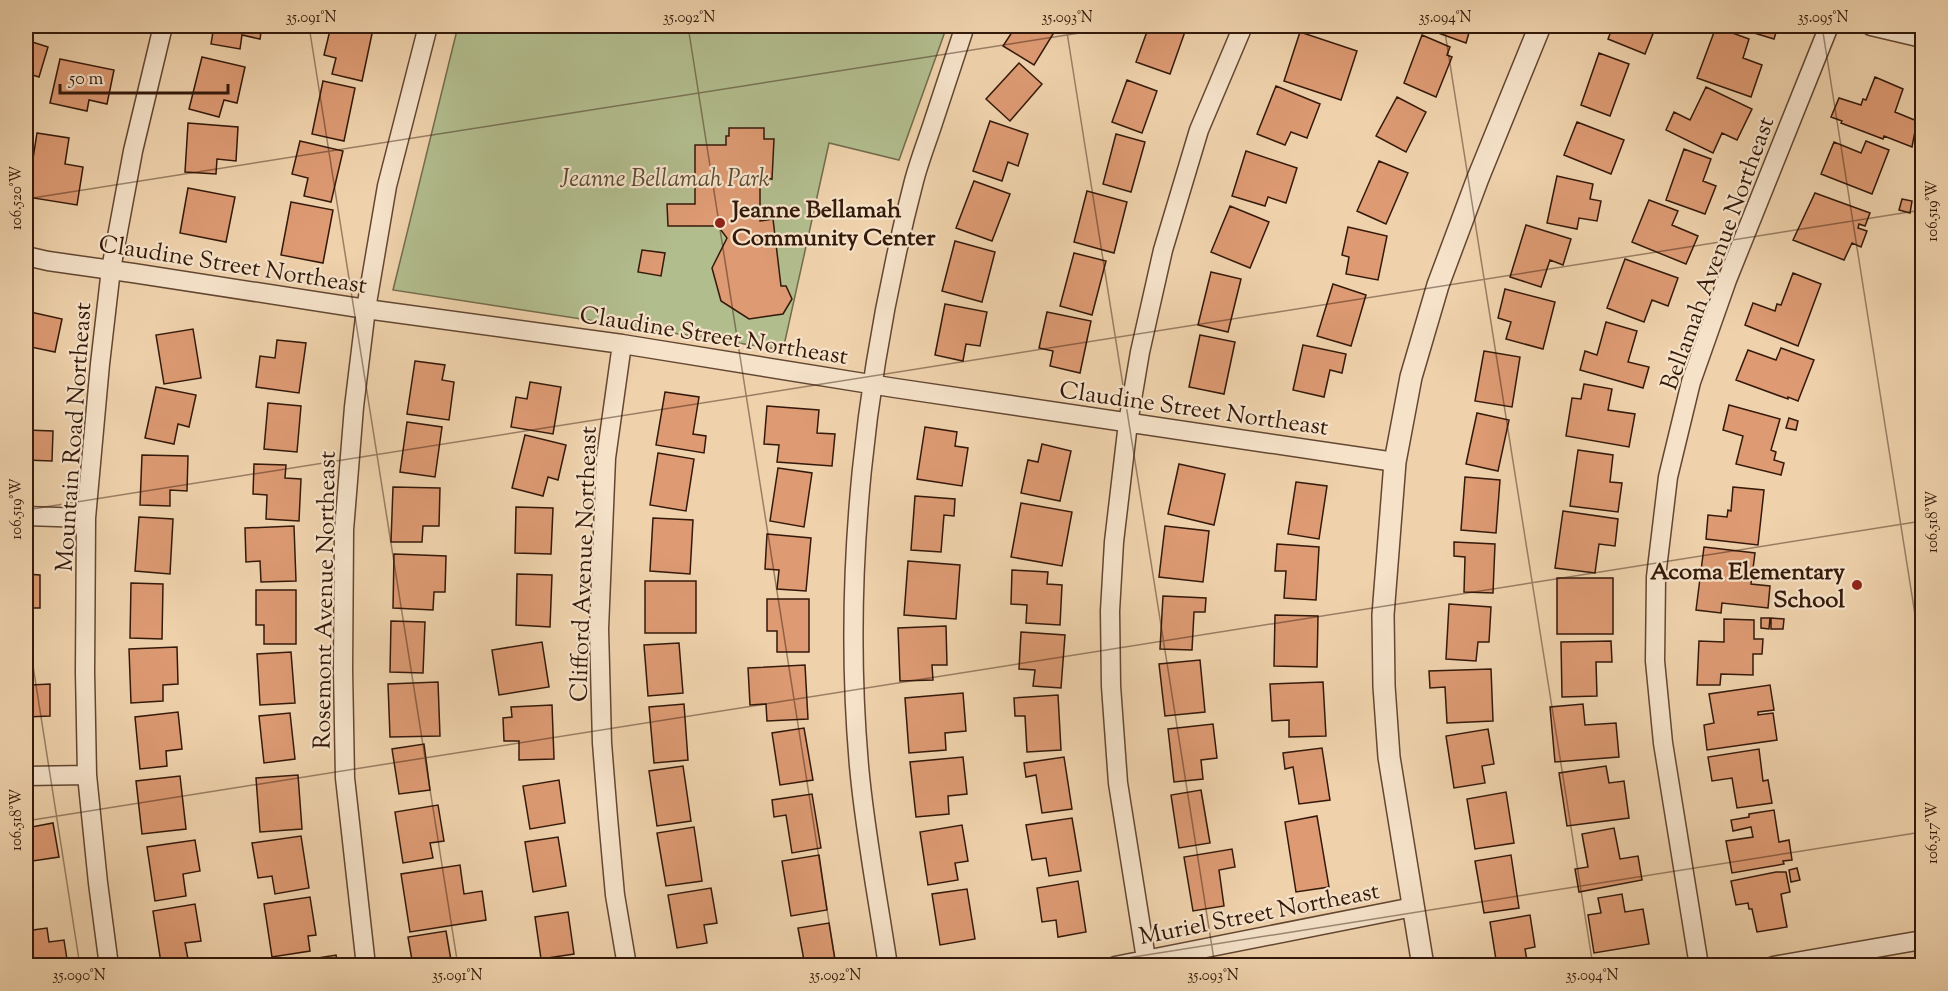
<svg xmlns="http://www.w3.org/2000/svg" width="1948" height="991" viewBox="0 0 1948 991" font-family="'Sorts Mill Goudy',serif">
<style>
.green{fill:#b2bd8e;stroke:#736b4c;stroke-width:1.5}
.building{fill:#dd9a73;stroke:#34190a;stroke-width:1.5}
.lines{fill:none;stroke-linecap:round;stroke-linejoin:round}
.minor-casing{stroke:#634732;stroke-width:21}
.tertiary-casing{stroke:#634732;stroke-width:24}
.minor{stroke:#f5e2c9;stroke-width:18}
.tertiary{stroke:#f5e2c9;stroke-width:21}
.ticks{fill:none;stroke:#34190a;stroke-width:1.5;stroke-opacity:0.45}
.poi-dot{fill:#8f2418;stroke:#f5e2c9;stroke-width:2}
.labels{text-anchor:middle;stroke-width:4.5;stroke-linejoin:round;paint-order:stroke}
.park-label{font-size:24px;font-style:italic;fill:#5a4a32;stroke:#f5e2c9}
.poi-label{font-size:24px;font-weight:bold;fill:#34190a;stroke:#f5e2c9;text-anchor:start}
.street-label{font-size:24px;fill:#34190a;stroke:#f5e2c9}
.neatline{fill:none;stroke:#34190a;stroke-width:2}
.ticks-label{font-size:15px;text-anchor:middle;fill:#34190a}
</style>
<rect width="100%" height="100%" fill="#efd2ac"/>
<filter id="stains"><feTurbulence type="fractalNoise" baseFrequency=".00333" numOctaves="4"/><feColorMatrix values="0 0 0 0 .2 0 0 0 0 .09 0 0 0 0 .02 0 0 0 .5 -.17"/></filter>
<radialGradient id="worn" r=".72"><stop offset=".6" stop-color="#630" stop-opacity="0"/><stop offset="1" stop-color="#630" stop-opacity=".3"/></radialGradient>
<path class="green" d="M458 26H947L899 160 829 143 783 350 393 290Z"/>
<path class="building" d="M214 26H262L260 39 242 35 240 49 211 44Z
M331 26H354L373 29 362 81 332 74 336 58 324 55Z
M1016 26H1058L1034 65 1003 46Z
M1149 26H1187L1170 74 1136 62Z
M1432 26H1471L1466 43 1430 30Z
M1613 26H1656L1645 54 1608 39Z
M1731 26H1778L1774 39Z
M1716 27 1749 39 1743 58 1762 65 1751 97 1697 78Z
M1300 32 1357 51 1341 100 1284 81Z
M1422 35 1450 47 1447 55 1452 57 1436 97 1404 83Z
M26 40 48 47 39 77 26 73Z
M1599 53 1629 64 1610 116 1581 105Z
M202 57 245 67 237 103 224 100 219 117 189 109Z
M60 59 114 70 107 104 89 100 87 111 50 103Z
M1019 63 1042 84 1010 121 986 99Z
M1875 77 1903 89 1895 112 1917 121 1912 147 1884 136 1883 139 1841 123 1842 121 1831 117 1839 98 1861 105 1863 99 1866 100Z
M1127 80 1157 91 1142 133 1112 122Z
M323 81 355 88 344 141 312 134Z
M1276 86 1320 104 1307 138 1291 132 1285 145 1257 134Z
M1706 87 1752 109 1737 140 1722 133 1713 153 1666 130 1674 112 1690 120Z
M1397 97 1426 112 1406 152 1376 136Z
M990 121 1028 134 1018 166 1008 162 1002 181 973 171Z
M1577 122 1624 140 1611 174 1564 155Z
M188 123 238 127 236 161 217 159 216 174 185 172Z
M729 128H764V139H774L772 179 760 177V221L773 219 781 286H786L792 299 783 314 749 319 721 301 712 268 727 238 718 226H668L667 204H695V145H726V136H729Z
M37 133 69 138 65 164 83 167 77 205 27 197Z
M1116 134 1145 142 1131 192 1103 184Z
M300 141 343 151 331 202 304 196 308 178 292 174Z
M1866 141 1889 150 1872 194 1821 174 1834 142 1861 153Z
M1684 149 1711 159 1703 181 1716 186 1705 214 1666 200Z
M1246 151 1297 168 1286 203 1268 197 1265 206 1232 196Z
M1379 161 1408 173 1386 224 1357 211Z
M1557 176 1593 184 1590 199 1601 201 1597 221 1579 218 1577 229 1547 223Z
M974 181 1010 194 992 241 956 228Z
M188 188 235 197 226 242 180 233Z
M1087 191 1127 202 1114 253 1074 242Z
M1815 193 1870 213 1865 226 1859 224 1858 228 1867 231 1861 247 1852 243 1844 260 1793 240Z
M1902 199 1912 201 1910 213 1899 210Z
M1649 200 1678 211 1672 225 1698 236 1686 264 1632 242Z
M291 202 333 210 323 263 281 255Z
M1230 206 1269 222 1250 268 1211 252Z
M1526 225 1571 239 1563 265 1550 260 1541 287 1510 277Z
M1348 227 1387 236 1378 280 1346 274 1349 257 1342 255Z
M955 241 995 252 982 302 942 291Z
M642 250 665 253 661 276 638 272Z
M1074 253 1106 261 1092 315 1060 306Z
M1625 259 1678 278 1668 306 1652 300 1644 322 1607 308Z
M1211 272 1241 279 1228 332 1198 325Z
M1793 273 1821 284 1798 346 1745 325 1753 303 1775 311 1777 304 1781 305Z
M1333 284 1366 295 1351 346 1317 336Z
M1505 289 1555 302 1543 349 1506 339 1511 322 1498 318Z
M945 304 987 312 980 346 966 344 963 361 935 355Z
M26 311 62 319 55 352 26 346Z
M1047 312 1091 321 1080 373 1050 366 1053 351 1039 348Z
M1606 322 1637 331 1628 362 1649 367 1643 388 1580 370 1585 351 1597 355Z
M193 329 201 378 164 384 156 335Z
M1200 335 1235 342 1224 394 1189 387Z
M277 340 306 343 299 393 256 387 260 356 275 358Z
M1303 345 1346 354 1342 373 1330 370 1324 397 1293 390Z
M1781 348 1814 360 1798 401 1788 397V399L1736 380 1748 350 1776 360Z
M1484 351 1520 357 1512 407 1475 401Z
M415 361 445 365 442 380 454 382 449 420 407 414Z
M530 382 561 387 553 434 511 427 516 397 527 399Z
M1584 384 1612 389 1608 410 1635 414 1629 447 1566 436 1572 398 1581 399Z
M156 387 196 395 189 427 178 424 174 444 145 438Z
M665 392 699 397 693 434 706 436 704 453 656 445Z
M268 403 301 406 297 452 264 449Z
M1729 405 1780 419 1771 450 1776 452 1774 460 1784 463 1781 475 1736 464 1743 436 1723 430Z
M767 406 819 410 817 433 835 434 832 466 777 462 779 445 764 444Z
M1477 413 1509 420 1498 471 1466 464Z
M1789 418 1798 421 1796 430 1786 428Z
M407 422 442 427 435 477 400 472Z
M925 427 957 432 955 446 968 448 962 486 917 479Z
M26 430 53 431 52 461 26 460Z
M525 435 566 445 558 480 548 477 543 496 512 488Z
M1042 444 1071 451 1060 501 1021 493 1028 460 1038 462Z
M1578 450 1613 455 1610 482 1622 483 1618 512 1570 506Z
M658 453 694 459 686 511 650 505Z
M142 455 188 456 187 491 170 490V506L140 505Z
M254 464 286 465 285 478 301 479 299 521 266 519 267 495 253 494Z
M1179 464 1225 474 1214 525 1168 514Z
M778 468 812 473 804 527 770 521Z
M1465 477 1500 480 1496 533 1461 530Z
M1296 482 1327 486 1319 539 1288 534Z
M393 487 440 488 439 526H423L422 542H391Z
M1733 487 1764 490 1758 545 1706 539 1708 515 1727 517 1728 510 1731 511Z
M915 496 955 499 954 516 944 515 941 552 911 550Z
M1021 503 1072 512 1062 566 1011 557Z
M516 507 553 508 551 554 515 553Z
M1563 511 1618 519 1615 546 1599 544 1595 573 1555 568Z
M139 517 173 519 170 574 135 571Z
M653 518 693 520 690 574 650 571Z
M294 526 296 581 261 582 260 561 246 562 245 528Z
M1165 526 1209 531 1203 582 1159 577Z
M767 534 811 538 806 591 777 589 779 570 765 569Z
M1454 542 1495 544 1493 593 1464 592 1465 557 1454 556Z
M1277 544 1319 547 1316 600 1284 598 1286 571H1275Z
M1704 547 1755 553 1751 584 1770 586 1768 608 1722 603 1721 613 1696 610Z
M394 554 446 556 445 592H434L433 610 393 608Z
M908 561 960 565 956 619 904 615Z
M1012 570 1048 572 1047 584 1062 585 1060 625 1026 623 1027 605 1011 604Z
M26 574 40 575V608H26Z
M517 574 552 575 550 627 516 625Z
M1557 578H1613V634H1557Z
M645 581H696V633H645Z
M131 583 163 584 162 639 130 638Z
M256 590H296V644H264V625H256Z
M1163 596 1206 598 1205 612H1194L1192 650 1160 649Z
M767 599H809V652H777V631H767Z
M1449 604 1491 607 1489 642H1478L1476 661 1446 659Z
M1275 615 1318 616 1317 667 1274 666Z
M1761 618H1770L1769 629 1761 628Z
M1771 618 1784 619 1783 629H1771Z
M1724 619 1754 620V639H1763L1762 654H1753V675L1721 674 1720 685H1697L1699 641 1724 642Z
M391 621 425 622 423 673 390 672Z
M946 626 947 665H932L933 680 900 681 898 628Z
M1021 632 1065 635 1061 688 1033 686 1035 670 1019 669Z
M1611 641 1612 662H1596L1597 696 1562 697 1561 642Z
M542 642 549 687 499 695 492 650Z
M679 643 683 693 648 696 644 645Z
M177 647 178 684 163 685V701L131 703 129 649Z
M291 652 295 703 260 705 257 654Z
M1200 660 1205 712 1165 716 1159 664Z
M805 665 808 719 767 721 766 704 750 705 748 668Z
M1491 669 1493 721 1447 723 1445 687 1430 688 1429 671Z
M26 671H31V685L50 684V716L26 717Z
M438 682 440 736 390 737 388 684Z
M1323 682 1326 736 1289 737V720L1272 721 1270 684Z
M1770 685 1774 710 1758 712V715L1773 713 1777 740 1707 750 1704 725 1714 723 1709 694Z
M963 693 966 731 945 733 946 750 909 753 905 698Z
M1058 695 1061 750 1027 752 1025 716H1015L1014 698Z
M684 704 688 760 654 763 649 707Z
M1583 704 1585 725 1616 723 1619 757 1555 762 1550 707Z
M552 705 554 759 519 760V741H504L503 718 512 717 511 707Z
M178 712 182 749 166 751 167 766 140 769 135 717Z
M290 713 295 759 264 763 259 716Z
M1213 724 1217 758 1201 760 1203 779 1174 782 1168 729Z
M804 728 813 780 780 785 772 733Z
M1488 729 1494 764 1482 766 1485 783 1454 788 1446 736Z
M424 744 430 790 399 794 392 749Z
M1322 748 1330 800 1299 804 1293 767 1285 769 1283 753Z
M1759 749 1763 781 1768 780 1772 803 1737 808 1732 778 1712 781 1708 757Z
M963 757 967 794 948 796 949 814 916 817 910 762Z
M1064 757 1072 809 1042 813 1036 775 1026 777 1024 763Z
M683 766 691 821 657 826 649 771Z
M1606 766 1609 783 1624 781 1629 818 1567 826 1559 773Z
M298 775 302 829 260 832 256 778Z
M180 776 186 829 142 834 136 781Z
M559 780 565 823 530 829 523 786Z
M1201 790 1210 843 1179 848 1171 795Z
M1506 792 1514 843 1475 849 1467 799Z
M812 794 821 848 792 853 786 815 774 817 772 800Z
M438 805 444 841 430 843 433 858 403 863 395 812Z
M1774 810 1779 842 1789 840 1792 860 1783 861 1784 864 1732 873 1726 841 1753 837 1751 827 1733 831 1731 820 1749 817V814Z
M1317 816 1329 887 1296 892 1285 822Z
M1072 818 1081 871 1049 876 1046 858 1032 860 1026 825Z
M53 823 59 857 26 862V828Z
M962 825 968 861 955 863 958 880 928 885 920 832Z
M694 827 702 881 666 886 657 833Z
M1614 828 1620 859 1638 856 1642 880 1579 892 1575 869 1588 867 1582 834Z
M301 836 309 888 275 894 272 876 258 878 252 843Z
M558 837 566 886 533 892 525 842Z
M195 840 200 871 183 874 186 896 155 901 147 847Z
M1232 849 1235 867 1219 870 1224 906 1193 911 1184 857Z
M819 855 827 910 791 916 782 861Z
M1511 855 1519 908 1484 913 1475 861Z
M460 865 464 894 482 891 486 920 410 932 401 874Z
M1797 868 1800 880 1791 882 1789 870Z
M1776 872H1786L1790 892 1781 894 1787 927 1757 932 1752 909H1749L1748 903 1736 905 1731 881Z
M1078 881 1086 932 1058 937 1056 920 1042 922 1037 888Z
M711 888 717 923 704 925 707 943 677 948 668 895Z
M967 889 975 939 940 945 932 894Z
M1622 894 1625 912 1643 909 1649 944 1594 953 1588 915 1601 913 1598 898Z
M310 897 316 935 308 936 310 951 272 957 264 904Z
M195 904 201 941 185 943 188 959 161 963 153 911Z
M568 912 574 954 541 959 535 917Z
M1530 915 1535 947 1525 949 1528 966H1497L1490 922Z
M829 923 836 966H805L798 928Z
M47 928 49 942 64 940 68 966H26V931Z
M446 931 452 966H413L408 937Z
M336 955 338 966H281V964Z
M707 960V966H677V965Z"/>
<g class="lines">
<defs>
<path id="minor" d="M1871 26 1922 38
M26 256 48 261 133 273 366 309 622 344 895 388 1395 462
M622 344 606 458 599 629 602 743 608 818 615 895 627 966
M26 516 86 518
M26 776 87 775
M1146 959 1118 783 1111 686 1110 611 1114 542 1128 423 1140 352 1163 250 1199 130 1243 26
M109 966 98 883 87 775 85 672 86 518 100 364 111 269 133 151 163 26
M366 966 345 778 343 670 344 530 354 407 366 309 387 186 428 26
M888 966C878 899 865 833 859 766 842 571 865 370 914 181 919 162 926 144 932 126 943 92 954 59 965 26
M1115 966 1413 907
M1699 966 1663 743 1655 661 1656 577 1668 477 1691 382 1727 280 1829 26
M1773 966 1922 940"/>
<path id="tertiary" d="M1423 966 1389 757 1384 686 1383 615 1395 462 1411 377 1438 285 1478 178 1540 26"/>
</defs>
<use href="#minor" class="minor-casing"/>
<use href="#tertiary" class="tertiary-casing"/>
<use href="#minor" class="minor"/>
<use href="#tertiary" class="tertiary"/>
</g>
<path class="ticks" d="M309 26 458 966M688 26 836 966M1066 26 1215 966M1444 26 1593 966M1822 26 1922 659M26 199 1124 26M26 510 1922 210M26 621 80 966M26 821 1922 521M1077 966 1922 832"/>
<g class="poi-dot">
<circle cx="720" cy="223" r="6"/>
<circle cx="1857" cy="585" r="6"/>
</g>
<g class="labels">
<g class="park-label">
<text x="665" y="186">Jeanne Bellamah Park</text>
</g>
<g class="poi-label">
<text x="732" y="217">Jeanne Bellamah<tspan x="732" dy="28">Community Center</tspan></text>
<text x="1845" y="579" text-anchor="end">Acoma Elementary<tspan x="1845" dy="28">School</tspan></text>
</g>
<g class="street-label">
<text transform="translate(1717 253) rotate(-70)" y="8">Bellamah Avenue Northeast</text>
<text transform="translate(233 264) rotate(9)" y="8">Claudine Street Northeast</text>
<text transform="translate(714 335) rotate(9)" y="8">Claudine Street Northeast</text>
<text transform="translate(1194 408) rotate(8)" y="8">Claudine Street Northeast</text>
<text transform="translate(73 437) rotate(-86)" y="8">Mountain Road Northeast</text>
<text transform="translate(583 564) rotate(-88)" y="8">Clifford Avenue Northeast</text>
<text transform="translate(324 600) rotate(-89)" y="8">Rosemont Avenue Northeast</text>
<text transform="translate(1259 913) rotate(-11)" y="8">Muriel Street Northeast</text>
</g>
</g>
<rect width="1948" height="991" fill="none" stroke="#efd2ac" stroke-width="66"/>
<path d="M60 84v9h168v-9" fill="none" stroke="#34190a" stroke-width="3"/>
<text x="69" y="84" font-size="18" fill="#34190a" stroke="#f5e2c9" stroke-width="4.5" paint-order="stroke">50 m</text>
<rect x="33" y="33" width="1882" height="925" class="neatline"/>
<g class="ticks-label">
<text x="311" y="22">35.091°N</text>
<text x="689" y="22">35.092°N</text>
<text x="1067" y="22">35.093°N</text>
<text x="1445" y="22">35.094°N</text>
<text x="1823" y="22">35.095°N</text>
<text transform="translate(16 198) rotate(-90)" y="5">106.520°W</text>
<text transform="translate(1932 211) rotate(-90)" y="5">106.519°W</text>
<text transform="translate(16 509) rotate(-90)" y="5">106.519°W</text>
<text transform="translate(1932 522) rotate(-90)" y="5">106.518°W</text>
<text transform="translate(16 820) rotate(-90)" y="5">106.518°W</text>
<text transform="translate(1932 833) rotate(-90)" y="5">106.517°W</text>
<text x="79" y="980">35.090°N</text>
<text x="457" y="980">35.091°N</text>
<text x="835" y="980">35.092°N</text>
<text x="1213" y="980">35.093°N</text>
<text x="1592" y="980">35.094°N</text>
</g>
<rect width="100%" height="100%" filter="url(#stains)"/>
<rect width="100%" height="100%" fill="url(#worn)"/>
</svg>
